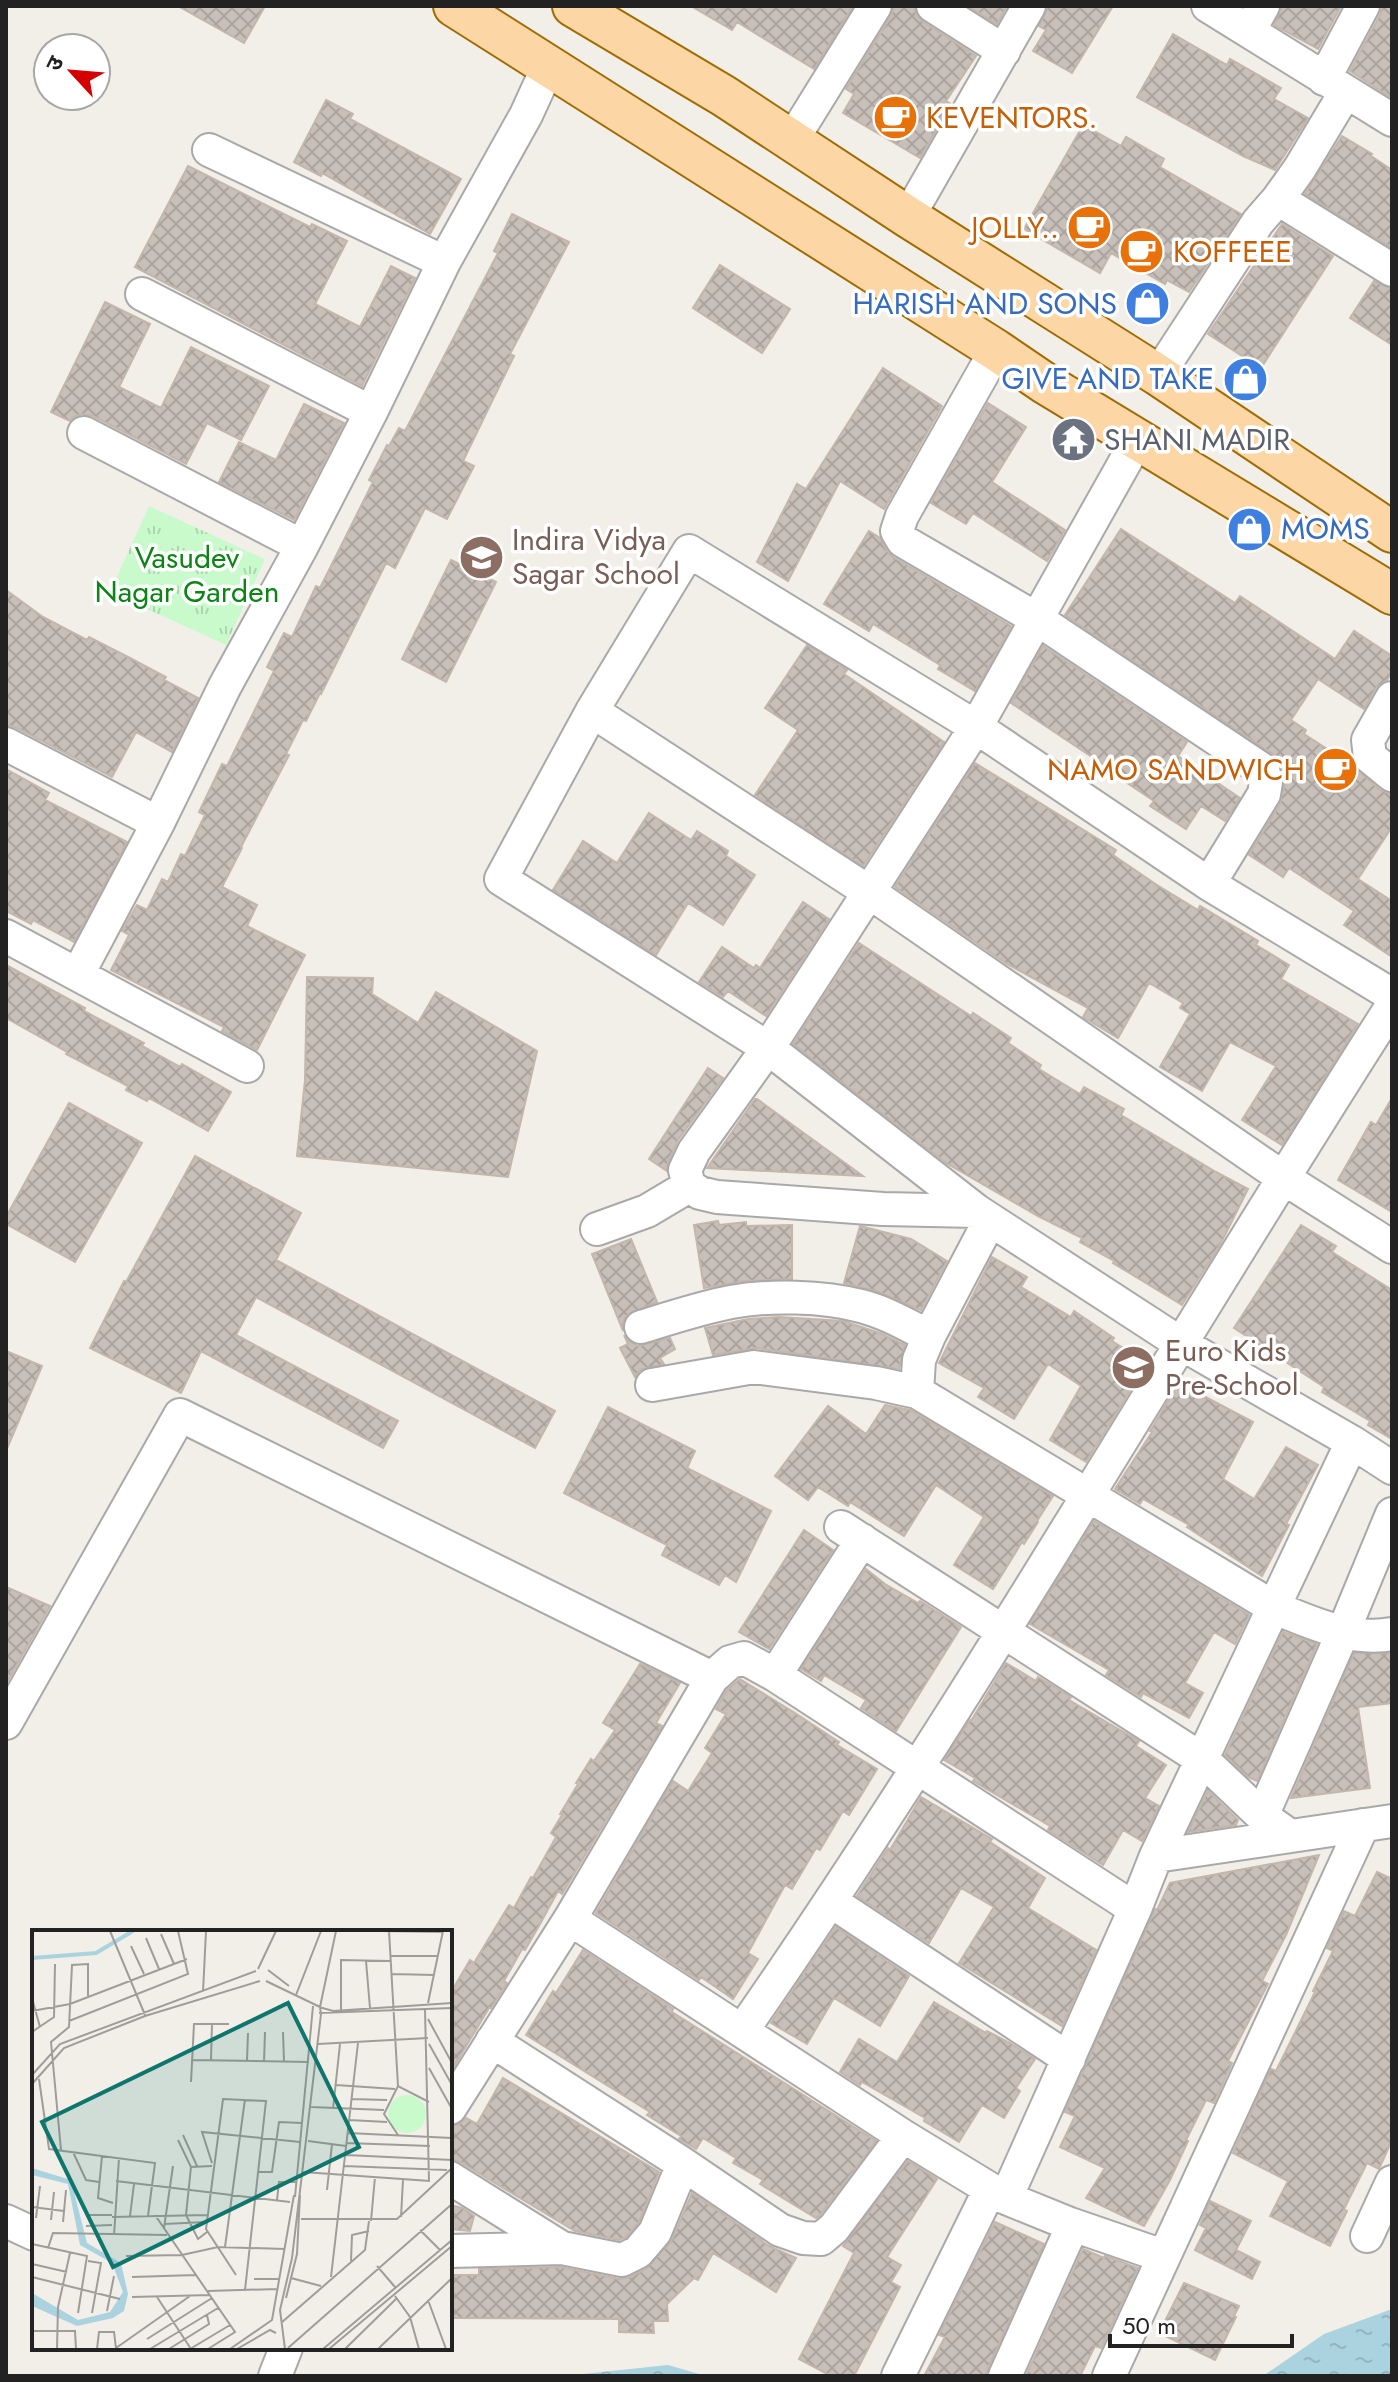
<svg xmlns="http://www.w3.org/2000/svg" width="1398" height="2382" viewBox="0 0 1398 2382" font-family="Jost,'Noto Sans Devanagari',sans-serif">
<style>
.park{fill:url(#park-tufts)}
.water{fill:url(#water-ripples)}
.building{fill:url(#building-cross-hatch);stroke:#c4b6ab;stroke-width:2}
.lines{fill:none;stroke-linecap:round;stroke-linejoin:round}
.minor-casing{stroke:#a9a9a9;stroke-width:36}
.major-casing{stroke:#a06b00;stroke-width:44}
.minor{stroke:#fff;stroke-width:32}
.major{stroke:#fcd6a4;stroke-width:40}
.labels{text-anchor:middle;stroke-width:7;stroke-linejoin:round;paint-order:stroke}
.food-label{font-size:30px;fill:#c56008;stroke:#fff;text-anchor:start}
.shop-label{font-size:30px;fill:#366cbe;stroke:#fff;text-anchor:end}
.worship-label{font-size:30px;fill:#5b616d;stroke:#fff;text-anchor:start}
.education-label{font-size:30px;fill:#785e54;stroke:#fff;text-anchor:start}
.park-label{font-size:30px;fill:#0c8416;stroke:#fff}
.inset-river{fill:none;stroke:#aad3df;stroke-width:4}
.inset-road{fill:none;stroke:#9f9d99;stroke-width:2}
.view{fill:#0f766e;fill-opacity:0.15;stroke:#0f766e;stroke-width:4}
.inset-edge{fill:none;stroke:#222;stroke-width:4}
</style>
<defs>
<pattern id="park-tufts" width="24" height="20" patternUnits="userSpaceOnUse" patternTransform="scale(2)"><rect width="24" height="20" fill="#c8facc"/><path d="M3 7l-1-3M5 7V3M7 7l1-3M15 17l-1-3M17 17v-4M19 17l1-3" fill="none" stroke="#acd6af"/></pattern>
<pattern id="water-ripples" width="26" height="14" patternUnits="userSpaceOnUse" patternTransform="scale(2)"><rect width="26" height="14" fill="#aad3df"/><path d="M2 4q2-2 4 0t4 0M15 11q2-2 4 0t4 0" fill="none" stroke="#92b5bf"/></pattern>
<pattern id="building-cross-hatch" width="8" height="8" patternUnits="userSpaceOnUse" patternTransform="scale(2)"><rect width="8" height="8" fill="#c7bfb8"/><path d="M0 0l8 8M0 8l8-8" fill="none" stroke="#aba49e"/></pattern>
</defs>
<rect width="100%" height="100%" fill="#f2efe9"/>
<path class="park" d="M149 506 265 559 226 645 110 592Z"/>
<path class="water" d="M1392 2309V2376H1263L1324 2334Z
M668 2365 706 2376H564Z"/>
<path class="building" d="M178 6H265L244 43Z
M691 6H853L814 69 737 22 732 30Z
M894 6H914L917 15 923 22 976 56 946 101 951 104 920 158 843 113 854 94 846 89 891 16Z
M968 6H1007L997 24Z
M1048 6H1113L1072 73 1033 51 1046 30 1039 26Z
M1282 6H1341L1318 49 1274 25Z
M1382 6H1392V98L1350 71 1380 15Z
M1173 34 1227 65 1230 59 1281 88 1274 99 1308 118 1275 170 1243 156 1137 97Z
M326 100 353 114 350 119 461 179 430 234 322 173 321 176 294 162Z
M1083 125 1121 146 1126 137 1164 159 1160 167 1241 214 1189 292 1167 280 1165 284 1111 253 1100 273 1024 229Z
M1342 136 1372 154 1371 156 1392 170V248L1305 194Z
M188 166 310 227 312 224 347 241 315 304 360 327 391 266 415 278 362 386 135 267Z
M512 214 569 242 510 354 514 356 463 461 474 466 447 519 425 508 395 568 386 563 321 694 320 693 306 721 303 720 286 754 289 755 241 847 242 848 222 887 257 905 247 926 305 955 257 1050 222 1031 224 1027 111 970 129 935 122 931 137 905 147 910 162 879 168 882 181 854 185 856 205 815 199 812 222 764 227 766 274 671 267 667 284 633 292 637 316 586 320 588 373 482 369 480 387 445 389 446 399 428 405 431 498 253 494 251Z
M1282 224 1333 256 1261 368 1208 334Z
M720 265 790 309 762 353 693 308Z
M1374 281 1392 289V345L1350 318Z
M105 302 150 324 119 387 161 408 191 347 269 386 241 440 207 423 186 464 93 416 82 414 74 417 70 421 51 412Z
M883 368 942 406 884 509 840 481 788 581 757 562 797 484 806 489Z
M988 403 1026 427 992 482 1065 530 1047 561 973 513 966 524 931 503Z
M304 404 344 423 294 520 219 482 239 442 276 460Z
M1121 529 1235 603 1240 596 1335 659 1354 631 1392 656V673L1387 680 1376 688 1364 709 1318 679 1291 720 1306 730 1304 734 1355 767 1380 790 1392 794V827L1358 879 1392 901V957L1344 925 1354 911 1289 868 1283 877 1249 855 1280 804 1285 782 1289 776 1283 770 1274 755 1065 615Z
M869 531 880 538 887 551 893 557 1011 626 975 691 938 669 940 665 873 624 869 631 824 604Z
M451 560 496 582 446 682 402 659Z
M6 590 43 617 87 640 89 637 130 658 166 677 164 680 198 698 172 752 136 732 112 777 15 727 6 725Z
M807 645 847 670 844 674 944 742 863 866 755 795 798 730 765 708Z
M1043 646 1187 742 1178 756 1240 798 1225 821 1201 806 1186 829 1150 806 1154 801 1109 771 1110 769 1011 703Z
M975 763 1116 850 1113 855 1157 885 1198 910 1200 906 1258 941 1256 945 1289 965 1281 979 1358 1024 1282 1145 1242 1120 1276 1066 1230 1042 1202 1091 1160 1067 1190 1014 1180 1008 1183 1003 1149 983 1118 1038 1083 1017 1088 1008 1007 964 895 887Z
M6 769 49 793 45 800 127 842 74 942 33 920 31 924 6 911Z
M649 813 691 840 697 831 728 851 726 856 755 875 723 925 688 903 656 955 553 890 583 841 617 863Z
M803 902 829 919 766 1016 728 991 723 997 699 982 722 947 754 968 756 965 760 968Z
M859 943 971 1016 973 1013 1011 1038 1008 1043 1041 1065 1039 1069 1080 1094 1084 1087 1124 1109 1121 1115 1216 1172 1248 1189 1221 1243 1182 1305 1113 1263 1114 1261 1080 1242 1082 1238 1038 1216 946 1163 793 1044Z
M6 965 85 1008 84 1011 144 1043 142 1046 180 1067 182 1064 231 1092 208 1131 149 1098 147 1101 126 1090 128 1086 66 1054 67 1052 6 1018Z
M307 977 373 978 372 994 418 1023 436 992 537 1051 508 1177 297 1156 305 1080Z
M708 1068 723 1078 678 1140 668 1162 667 1171 649 1159Z
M1392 1098V1212L1338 1180 1371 1122 1376 1125Z
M755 1099H757L863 1176 707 1168Z
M69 1103 142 1143 75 1262 6 1224V1217Z
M195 1156 301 1213 276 1260 555 1411 535 1448 256 1297 236 1335 398 1421 383 1448 201 1351 181 1393 90 1348 124 1281 126 1282Z
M718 1221 719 1225 746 1222V1226L792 1225V1279L744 1281 704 1288 694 1225Z
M1301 1225 1336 1246 1332 1252 1392 1290V1439L1368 1425 1370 1421 1322 1392 1324 1387 1234 1328Z
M860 1226 911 1239 947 1261 921 1310 876 1291 844 1283Z
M631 1239 657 1302 628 1314 623 1322V1331L592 1254Z
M992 1257 1027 1277 1021 1287 1071 1317 1074 1311 1114 1338 1112 1341 1147 1363 1086 1462 1050 1440 1081 1386 1048 1364 1014 1419 978 1397 984 1388 939 1363Z
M779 1317 843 1321 880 1333 905 1345 899 1369 756 1348 713 1355 705 1328 748 1319Z
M624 1335 629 1341 638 1346 670 1338 675 1349 660 1358 664 1364 640 1370 635 1377 620 1348 628 1344Z
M6 1351 42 1366 6 1451Z
M1179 1383 1253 1422 1223 1479 1254 1499 1286 1447 1318 1465 1286 1524 1289 1525 1262 1576 1187 1527 1189 1525 1143 1499 1140 1504 1115 1489 1152 1432 1150 1431Z
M885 1405 910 1410 1053 1496 1037 1521 1038 1522 1024 1544 1022 1542 993 1589 954 1565 984 1517 936 1485 904 1536 850 1502 848 1506 818 1487 808 1500 775 1476 828 1406 866 1434Z
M608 1407 695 1451 687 1468 771 1511 736 1582 725 1575 719 1585 662 1555 667 1545 564 1493Z
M1094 1521 1249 1615 1235 1644 1214 1632 1185 1683 1203 1693 1189 1718 1143 1693 1141 1697 1106 1675 1109 1670 1030 1624Z
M804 1530 833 1550 769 1649 739 1632Z
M866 1569 885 1584 918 1603 920 1601 961 1627 896 1731 861 1708 866 1700 824 1675 821 1681 801 1669Z
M6 1587 50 1606 6 1684Z
M1283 1632 1317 1644 1257 1781 1248 1777 1225 1755Z
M1354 1653H1392V1703L1358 1707 1370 1788 1291 1798Z
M1006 1663 1036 1681 1038 1677 1071 1697 1069 1700 1139 1741 1136 1746 1166 1765 1145 1798 1159 1806 1142 1841 1123 1830 1103 1865 1048 1830 1050 1826 973 1781 975 1778 944 1760 970 1720 971 1721Z
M640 1664 680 1683 656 1723 662 1726 562 1894 558 1891 540 1924 525 1950 522 1949 504 1981 507 1983 491 2008H489L450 2073V1994L470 1960 474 1963 509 1905 514 1908 531 1877 533 1878 556 1837 551 1833 562 1815 560 1814 578 1784 576 1783 591 1759 594 1761 615 1730 603 1723Z
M740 1679 795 1713 839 1742 837 1745 877 1769 849 1815 843 1811 820 1850 816 1848 792 1889 785 1885 748 1953 758 1959 733 1999 701 1977 699 1980 596 1913 673 1781 688 1791 712 1753 705 1748 726 1714 716 1709 727 1690Z
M1208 1791 1238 1820 1236 1825 1188 1832Z
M921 1797 992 1839 990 1842 1045 1878 1028 1908 1096 1950 1062 2026 959 1963 994 1907 961 1888 929 1943 857 1896 888 1848 890 1850Z
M1319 1855 1286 1935 1262 1981 1268 1984 1228 2061 1232 2063 1214 2103 1206 2100 1186 2140 1188 2141 1170 2180 1144 2226 1086 2198 1105 2168 1060 2147 1075 2116 1065 2112 1155 1909 1157 1910 1170 1883Z
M1377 1872 1392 1879V2140L1379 2169 1367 2163 1344 2209 1347 2211 1330 2246 1270 2216 1288 2181 1233 2153 1271 2069 1276 2071 1315 1992 1313 1991 1333 1951 1327 1948 1344 1911 1355 1916Z
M836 1927 909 1976 880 2026 834 1998 807 2044 771 2023Z
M583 1950 673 2009 672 2012 876 2141 820 2215 816 2218 760 2184 763 2180 733 2163 736 2158 703 2138 696 2149 684 2142 679 2139 681 2136 647 2115 650 2112 526 2035 553 1991 556 1993Z
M934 2002 986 2033 987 2031 1010 2043 1035 2059 1016 2088 1020 2091 1004 2118 982 2105 959 2142 924 2121 925 2118 862 2082 860 2085 840 2072 859 2039 897 2062Z
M503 2078 659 2172 639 2222 626 2237 619 2240 575 2231 460 2162 450 2159V2127L459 2124 466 2118 477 2124Z
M908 2161 937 2179 887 2257 901 2265 891 2282 900 2287 854 2376H831L799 2359 854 2253 843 2246Z
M692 2193 769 2246 796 2258 776 2292 713 2253 698 2280 694 2278 667 2304 668 2321H653L654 2333 619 2332V2319L450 2318V2275H479V2269L560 2267 619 2279 630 2277 646 2269 672 2240Z
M1210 2201 1251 2221 1236 2250 1260 2262 1252 2279 1195 2250 1206 2228 1200 2225Z
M450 2205 462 2208 474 2216 470 2231 450 2229Z
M995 2222 1044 2244 988 2368 986 2376H924L945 2337 939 2335Z
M1083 2249 1104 2258 1105 2256 1138 2268 1101 2348 1095 2346 1080 2376H1026Z
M1184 2283 1239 2306 1234 2316 1236 2317 1215 2360 1159 2333Z"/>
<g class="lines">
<defs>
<path id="minor" d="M933 6 1004 51
M1208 6 1392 120
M1249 31 1263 6
M1324 79 1363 6
M792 140 875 6
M209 150 444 262
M1278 199 1392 270
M908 217 1029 6
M142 294 371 412
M996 350 902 516 897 531 903 541 1037 619 1263 770 1266 782 1264 794 1209 884
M1158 375 1258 222 1278 199 1300 168 1345 93
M84 433 302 546
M1392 698 1368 740 1370 757 1392 775
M592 711 869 892 1282 1177 1392 1247
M6 744 158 823
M6 936 247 1066
M78 974 158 823 225 686 302 546 371 412 444 262 526 115 548 67
M1392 995 1209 884 976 727 689 551 592 711 501 879 768 1048 977 1211 1180 1343 1352 1442 1392 1468
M977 1211 883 1209 717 1197 700 1193 689 1186 685 1170 694 1151 768 1048 976 727 1138 439
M990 1220 929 1336 919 1360 917 1392 1273 1607C1309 1622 1353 1642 1392 1634
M597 1229 647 1211 689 1186
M641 1327C670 1318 700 1308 731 1302 769 1295 823 1296 861 1306 885 1312 907 1325 929 1336
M652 1385 754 1367 876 1383 917 1392
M841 1527 1203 1760 1262 1816 1290 1836
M775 1675 862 1540
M6 1723 180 1415 712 1678
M1262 1816 1344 1630 1392 1514
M1156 1856 1392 1821
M832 1902 1069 2059
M570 1919 903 2136 990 2189 1006 2198 1070 2224 1163 2256
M742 2031C973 1699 1173 1347 1392 1006
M492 2041 683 2164 780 2230 803 2238 821 2239 834 2228 903 2136
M450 2108 570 1919 712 1678 730 1662 744 1658 775 1675 1135 1909
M450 2178 562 2248
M1006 2198 1135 1909 1156 1856 1352 1442
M6 2221 34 2234
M1367 2236 1392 2182
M450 2251 562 2248 622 2260 638 2252 655 2232 683 2164
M275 2376 286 2348
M898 2376 990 2189
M1005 2376 1067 2238 1070 2224
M1109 2376 1363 1825"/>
<path id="major" d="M454 6 996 350 1046 384 1392 594
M573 6 724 96 908 217 1158 375 1392 532"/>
</defs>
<use href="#minor" class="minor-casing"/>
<use href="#major" class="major-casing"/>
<use href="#minor" class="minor"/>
<use href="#major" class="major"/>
</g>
<defs>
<symbol id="cafe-disc" viewBox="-11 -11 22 22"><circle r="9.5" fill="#e8710a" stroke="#fff"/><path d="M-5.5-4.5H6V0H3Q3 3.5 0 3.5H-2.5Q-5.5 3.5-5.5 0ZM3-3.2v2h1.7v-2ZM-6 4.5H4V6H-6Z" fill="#fff"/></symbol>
<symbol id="shop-disc" viewBox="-11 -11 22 22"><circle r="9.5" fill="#3f7fe0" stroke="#fff"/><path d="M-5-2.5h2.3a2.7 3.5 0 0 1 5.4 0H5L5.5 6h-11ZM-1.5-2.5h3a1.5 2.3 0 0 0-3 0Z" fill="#fff"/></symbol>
<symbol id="temple-disc" viewBox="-11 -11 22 22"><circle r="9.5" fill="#6b7280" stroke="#fff"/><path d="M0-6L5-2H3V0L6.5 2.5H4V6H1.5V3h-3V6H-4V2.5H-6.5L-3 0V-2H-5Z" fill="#fff"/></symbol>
<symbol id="school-disc" viewBox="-11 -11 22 22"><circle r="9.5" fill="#8d6e63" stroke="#fff"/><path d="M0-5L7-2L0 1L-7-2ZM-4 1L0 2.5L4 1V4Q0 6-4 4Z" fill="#fff"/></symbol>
</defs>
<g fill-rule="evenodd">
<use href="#cafe-disc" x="870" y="92" width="51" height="51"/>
<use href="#cafe-disc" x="1064" y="202" width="51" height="51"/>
<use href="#cafe-disc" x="1116" y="226" width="51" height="51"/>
<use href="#shop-disc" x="1122" y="278" width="51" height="51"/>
<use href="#shop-disc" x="1220" y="354" width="51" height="51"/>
<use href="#temple-disc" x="1048" y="414" width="51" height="51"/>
<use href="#shop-disc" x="1224" y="504" width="51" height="51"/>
<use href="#school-disc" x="456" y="532" width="51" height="51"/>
<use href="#cafe-disc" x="1310" y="744" width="51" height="51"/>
<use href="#school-disc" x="1108" y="1342" width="51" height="51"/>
</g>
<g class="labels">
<g class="food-label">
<text x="926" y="128">KEVENTORS.</text>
<text x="1059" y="238" text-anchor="end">JOLLY..</text>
<text x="1173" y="262">KOFFEEE</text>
<text x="1305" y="780" text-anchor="end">NAMO SANDWICH</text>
</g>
<g class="shop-label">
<text x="1117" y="314">HARISH AND SONS</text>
<text x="1214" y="389">GIVE AND TAKE</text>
<text x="1281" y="539" text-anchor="start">MOMS</text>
</g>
<g class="worship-label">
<text x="1104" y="450">SHANI MADIR</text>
</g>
<g class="education-label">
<text x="512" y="550">Indira Vidya<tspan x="512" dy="34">Sagar School</tspan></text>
<text x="1165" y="1361">Euro Kids<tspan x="1165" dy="34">Pre-School</tspan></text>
</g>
<g class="park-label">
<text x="187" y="568">Vasudev<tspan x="187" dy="34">Nagar Garden</tspan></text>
</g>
</g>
<g transform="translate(32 1930)">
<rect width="420" height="420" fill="#f2efe9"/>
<path d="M356 184a19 19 0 1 1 38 0a19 19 0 1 1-38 0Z" fill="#c8facc"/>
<path d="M0 238 39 250 55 313 89 333 96 364 92 381 81 388 45 396 0 376V363L46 390 78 382 91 362 80 333 48 315 36 254 0 245Z" fill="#aad3df"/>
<path class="inset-river" d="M0 28 64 23 101 1"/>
<path class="inset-road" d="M78 1 113 85M348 1 411 2M357 1 366 156M129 4 142 34M114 8 127 39M99 16 112 44M358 26H406M334 31 338 78M226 39 244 1M236 40 257 56M360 44 402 45M234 51 288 77 289 84 260 328 248 380 253 419M171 62 174 1M264 65 289 1M0 68 8 97M396 73 411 1M287 77 301 81 420 73M288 77 304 1M309 80V30L358 31M393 80 397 251M0 81 38 74 155 29M287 83 420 78M396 89 420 133M37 91 156 44 146 1M0 102 22 87 23 34M251 102 252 132M286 114 396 108M397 114 420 155M160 130 277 132M179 130 180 93M215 131 216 103M232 132 233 102M397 138 420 179M0 145 28 114 224 41M7 149 17 219 123 233 116 286M159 152 162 94H197M0 154 32 118 113 86 228 51M304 155 363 159M319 169 355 170M279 177 352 180M301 179 308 114M317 190 355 192M316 203 420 208M151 205 165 236M366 205 352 184 366 156 397 172M146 210 159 237M276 211 314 216M315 213 398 216M29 220 19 112 37 97 40 35 56 34V66M41 222 54 250 67 252M314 225 420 230M70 226 66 268 81 273M180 233 170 202 268 212M312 236 415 240M226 242H240L247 192 270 193M271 242 398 251M84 251 258 272M295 260 300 214M263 267 281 76M245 270 247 252H264M0 277 32 281M54 285H80M123 285 203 402 176 419M98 286 102 254M80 287 175 285M369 287 371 250M4 288 8 256M269 289H365L420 238M19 290 22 262M339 291 343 247M31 292 34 260M132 294 174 292M54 296 80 295M132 298 141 236M388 300 408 320M175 302 166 309 154 285 159 237 180 236M82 306 87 228M0 314 55 326 46 383M193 317 213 169M16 318 21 303 135 305M94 326 150 325 186 317 253 319M56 331 69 333 60 383M319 331 320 305 337 301M0 334 35 342M345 336 363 357M204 345 174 299 191 169 234 171 213 360M0 347 88 369M100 347 164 345M299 347 326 113M259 348 289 356M222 349H248M176 361 245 359M363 366 378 387 387 419M100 367 178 365M125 367 159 419M254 368 265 324 268 265M396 370 414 419M75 381 82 346M249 393 333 320 337 291M0 401H43L44 419M115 409 180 368M84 418 158 366M256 418 420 274M25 419 26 377 38 323M65 419 67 402H82L84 418M118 419 186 378M137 419 177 394 175 385M158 419 198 395M198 419 240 390 262 265M205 419 238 400 244 403M291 419 420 310M297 419 420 316M313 419 365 368M346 419 420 348"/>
<path class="view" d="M256 73 327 217 81 337 10 192Z"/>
<rect width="420" height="420" class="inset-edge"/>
</g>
<rect width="1398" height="2382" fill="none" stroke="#222222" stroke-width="16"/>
<g transform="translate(72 72) rotate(296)"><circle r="38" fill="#ffffff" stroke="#a7a7a7" stroke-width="2"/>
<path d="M0-6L14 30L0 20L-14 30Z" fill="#d40000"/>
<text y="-12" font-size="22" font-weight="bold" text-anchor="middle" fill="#222222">उ</text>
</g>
<path d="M1110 2334v12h182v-12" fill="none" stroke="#222222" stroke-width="4"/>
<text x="1122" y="2334" font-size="24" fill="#222222" stroke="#ffffff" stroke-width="6" paint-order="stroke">50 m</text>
</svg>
